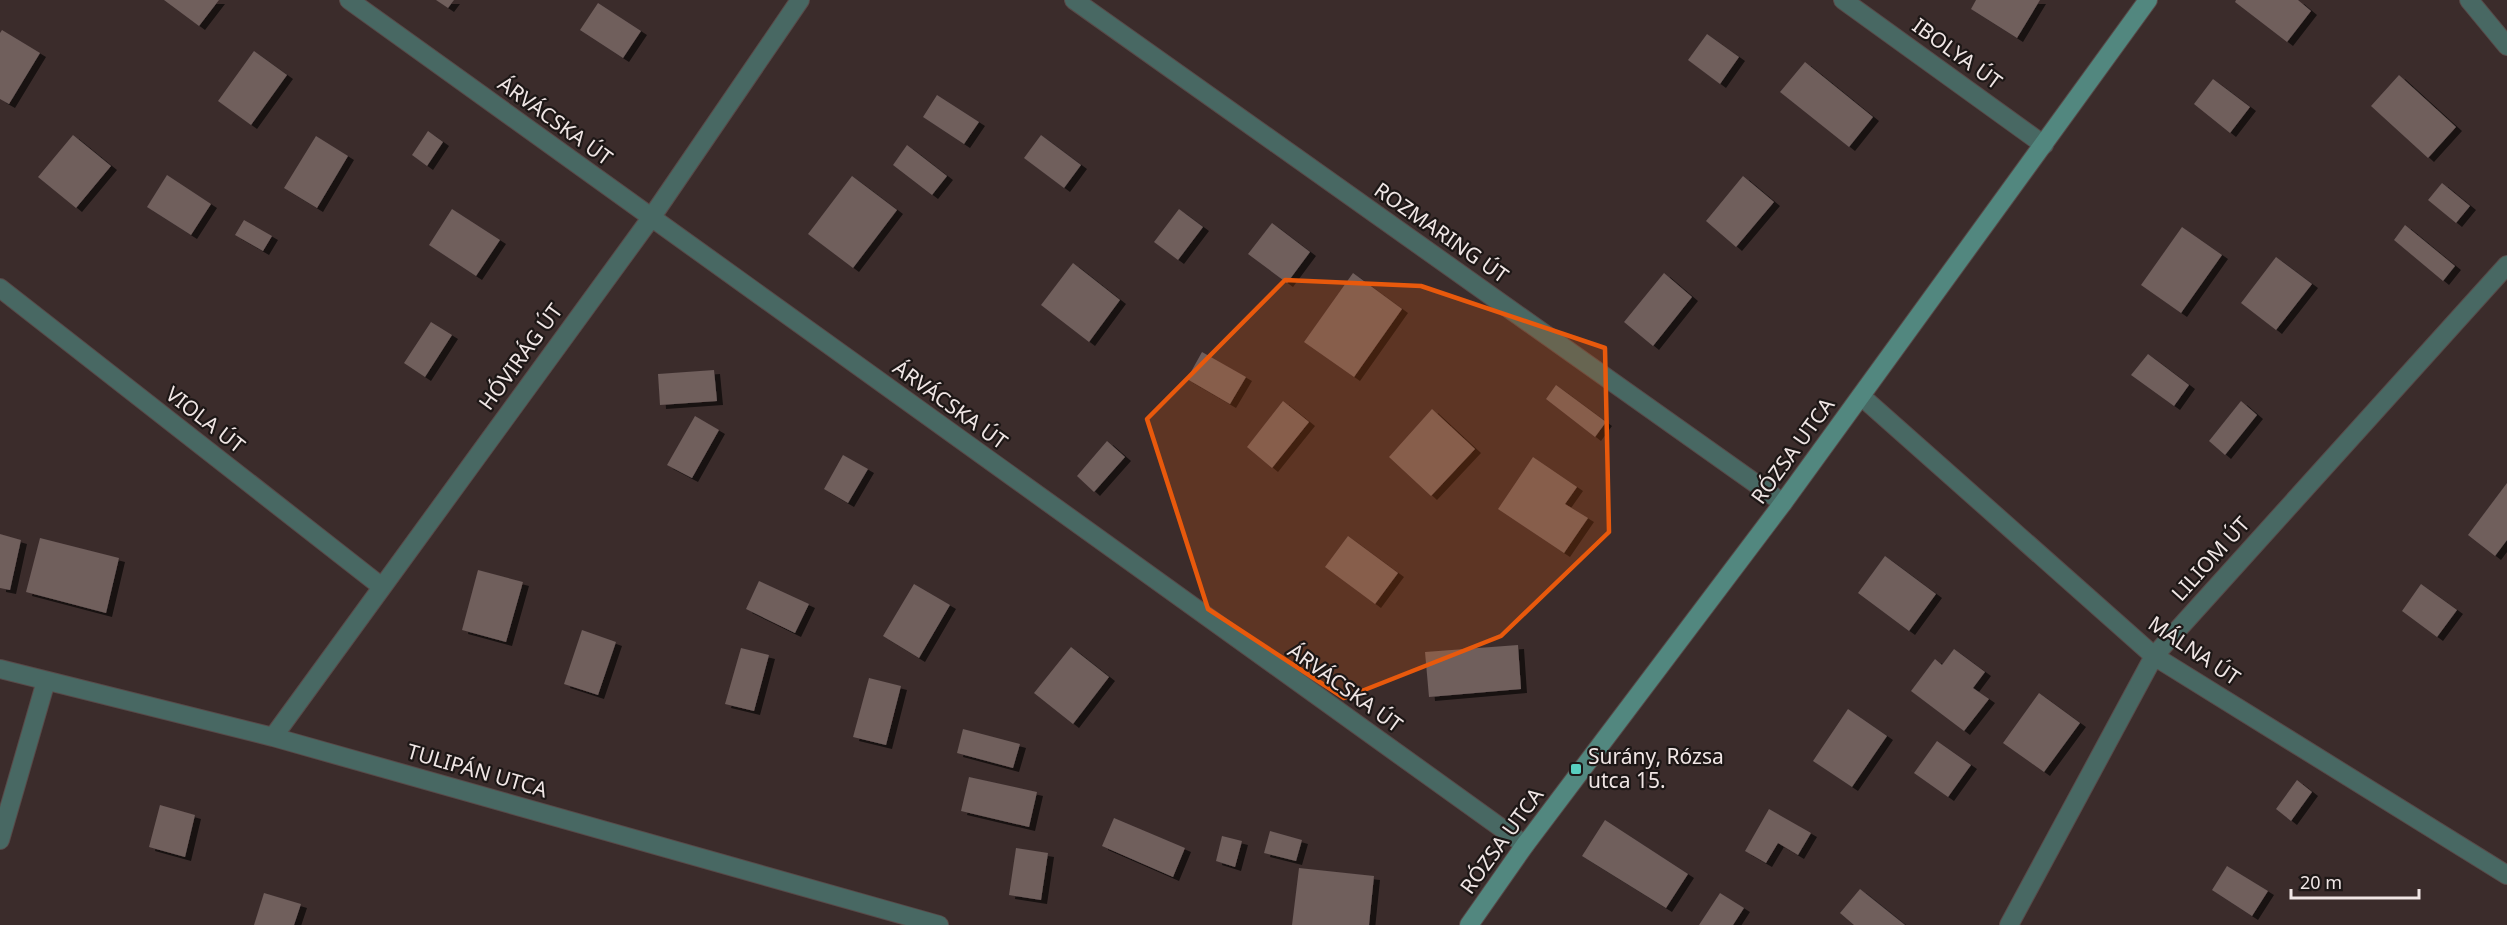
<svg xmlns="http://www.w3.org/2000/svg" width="2507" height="925" viewBox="0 0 2507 925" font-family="'Noto Sans',sans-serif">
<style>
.building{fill:#6f5e5c;filter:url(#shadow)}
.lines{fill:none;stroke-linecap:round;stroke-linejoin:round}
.street-casing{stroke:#584a49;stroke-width:20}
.secondary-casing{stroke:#584a49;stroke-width:20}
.street{stroke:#486863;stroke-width:18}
.secondary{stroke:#52877f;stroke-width:18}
.marked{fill:#e8590c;fill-opacity:0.2;stroke:#e8590c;stroke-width:4.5;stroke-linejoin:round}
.poi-dot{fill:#58cebf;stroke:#1d1716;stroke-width:2}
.labels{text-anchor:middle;stroke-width:4.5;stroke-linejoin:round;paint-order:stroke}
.street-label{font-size:21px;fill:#f0e6e5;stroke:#1d1716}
.poi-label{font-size:21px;fill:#f0e6e5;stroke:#1d1716;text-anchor:start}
</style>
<defs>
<filter id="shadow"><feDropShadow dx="6" dy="4" stdDeviation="0" flood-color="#0009"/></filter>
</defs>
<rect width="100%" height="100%" fill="#3b2c2b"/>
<path class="building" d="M164 0H219L199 26Z
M436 0H454L448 8Z
M1976 0H2040L2017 38 1971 9Z
M2236 0H2298L2311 11 2287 42 2235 2Z
M598 3 641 31 623 58 580 30Z
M2 30 40 53 9 104 0 99V33Z
M1707 34 1739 57 1720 84 1688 60Z
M254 51 287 75 251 125 218 101Z
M1805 62 1873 117 1849 147 1780 92Z
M2399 75 2456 127 2428 158 2371 106Z
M2213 79 2250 107 2230 133 2194 104Z
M937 95 979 122 964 144 923 117Z
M428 131 443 142 427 166 412 155Z
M73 135 111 166 76 208 38 177Z
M1041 135 1081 165 1064 188 1024 158Z
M316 136 348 156 317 208 284 188Z
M907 145 947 176 932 195 893 165Z
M167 175 211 204 191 235 147 207Z
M852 176 897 210 853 268 808 234Z
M1743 176 1774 202 1736 247 1706 221Z
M2442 183 2470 206 2456 223 2428 200Z
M452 209 500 240 476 276 429 245Z
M1179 209 1203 227 1178 260 1154 242Z
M244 220 272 236 263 251 235 235Z
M1272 223 1310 252 1287 283 1248 254Z
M2405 225 2455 266 2443 281 2394 240Z
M2182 227 2222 255 2181 313 2141 285Z
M2276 257 2312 284 2276 330 2241 303Z
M1073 263 1120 300 1089 342 1041 305Z
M1353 273 1402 309 1354 377 1304 342Z
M1664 273 1692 297 1653 346 1624 322Z
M431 322 452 335 425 377 404 363Z
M1202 352 1246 377 1230 404 1187 379Z
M2148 354 2189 385 2174 406 2131 375Z
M714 370 717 401 660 405 658 374Z
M1556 385 1606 422 1595 437 1546 399Z
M1283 401 1309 422 1272 468 1247 447Z
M2241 401 2257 415 2225 455 2209 441Z
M1432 409 1475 449 1431 496 1389 457Z
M695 416 719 430 692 478 667 465Z
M1107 441 1125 457 1094 492 1077 476Z
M843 455 868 469 848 503 824 489Z
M1533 457 1577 487 1565 504 1588 518 1564 553 1498 509Z
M2507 483V540L2495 556 2468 535Z
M0 534 21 540 10 590 0 588Z
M1348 536 1398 573 1375 604 1325 567Z
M40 538 119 558 106 613 26 592Z
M1885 556 1936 594 1909 631 1858 593Z
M478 570 523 582 506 642 462 630Z
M759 581 809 604 795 633 746 609Z
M914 584 950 605 919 658 883 636Z
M2421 584 2457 610 2437 637 2402 611Z
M582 630 616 642 598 695 564 684Z
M1518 645 1521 689 1429 697 1425 652Z
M1071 647 1109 677 1073 724 1034 693Z
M741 648 769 655 754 711 725 704Z
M1954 649 1985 672 1973 688 1989 699 1964 731 1911 691 1935 659 1942 665Z
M869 678 901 686 886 745 853 737Z
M2039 693 2080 723 2044 772 2003 743Z
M1848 709 1887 736 1852 787 1813 761Z
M963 729 1020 744 1013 768 957 753Z
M1937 741 1971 765 1948 797 1914 773Z
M969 777 1037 792 1029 827 961 811Z
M2297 780 2312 792 2291 821 2276 809Z
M160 805 195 815 185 857 149 847Z
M1769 809 1811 833 1798 855 1778 843 1766 863 1745 851Z
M1114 818 1185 848 1173 877 1102 846Z
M1605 820 1688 874 1666 908 1582 856Z
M1270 831 1302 840 1296 861 1264 853Z
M1222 836 1242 841 1235 867 1216 861Z
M1016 848 1048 853 1041 900 1009 895Z
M2227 866 2268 891 2252 916 2212 890Z
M1299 868 1374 876 1369 925H1292Z
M1860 889 1905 925H1854L1840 913Z
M264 893 301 904 294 925H254Z
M1720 893 1744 908 1733 925H1699Z"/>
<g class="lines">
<defs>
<path id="street" d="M349 0 1525 845
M1074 0 1783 503
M1843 0 2044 145
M2469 0 2507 46
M0 288 382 587
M1861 396 2154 656 2507 875
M0 669 273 737 939 925
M273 737 651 218 800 0
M0 840 46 681
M2009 925 2154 656 2507 265"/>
<path id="secondary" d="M1469 925 1525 845 1783 503 2148 0"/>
</defs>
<use href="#street" class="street-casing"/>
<use href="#secondary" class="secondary-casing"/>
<use href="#street" class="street"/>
<use href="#secondary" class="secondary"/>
</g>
<path class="marked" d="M1285 280 1421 286 1605 348 1609 532 1501 636 1344 698 1208 609 1147 419Z"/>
<rect class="poi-dot" x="1570" y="763" width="12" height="12" rx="3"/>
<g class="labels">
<g class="street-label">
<text transform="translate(1957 54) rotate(36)" y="7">IBOLYA ÚT</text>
<text transform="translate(555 121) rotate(36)" y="7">ÁRVÁCSKA ÚT</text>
<text transform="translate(1441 233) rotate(35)" y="7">ROZMARING ÚT</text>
<text transform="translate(521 357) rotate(-54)" y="7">HÓVIRÁG ÚT</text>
<text transform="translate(950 405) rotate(36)" y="7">ÁRVÁCSKA ÚT</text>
<text transform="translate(205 420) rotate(38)" y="7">VIOLA ÚT</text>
<text transform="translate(1793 451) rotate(-54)" y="7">RÓZSA UTCA</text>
<text transform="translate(2211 559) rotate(-48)" y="7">LILIOM ÚT</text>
<text transform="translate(2194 651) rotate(34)" y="7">MÁLNA ÚT</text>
<text transform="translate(1345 688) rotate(36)" y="7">ÁRVÁCSKA ÚT</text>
<text transform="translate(477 771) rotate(16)" y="7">TULIPÁN UTCA</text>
<text transform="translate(1502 841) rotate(-54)" y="7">RÓZSA UTCA</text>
</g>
<g class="poi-label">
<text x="1588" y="764">Surány, Rózsa<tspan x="1588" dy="24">utca 15.</tspan></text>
</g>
</g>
<path d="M2291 889v9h128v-9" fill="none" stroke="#f0e6e5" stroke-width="3"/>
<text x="2300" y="889" font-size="18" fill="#f0e6e5" stroke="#1d1716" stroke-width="4.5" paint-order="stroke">20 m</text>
</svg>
